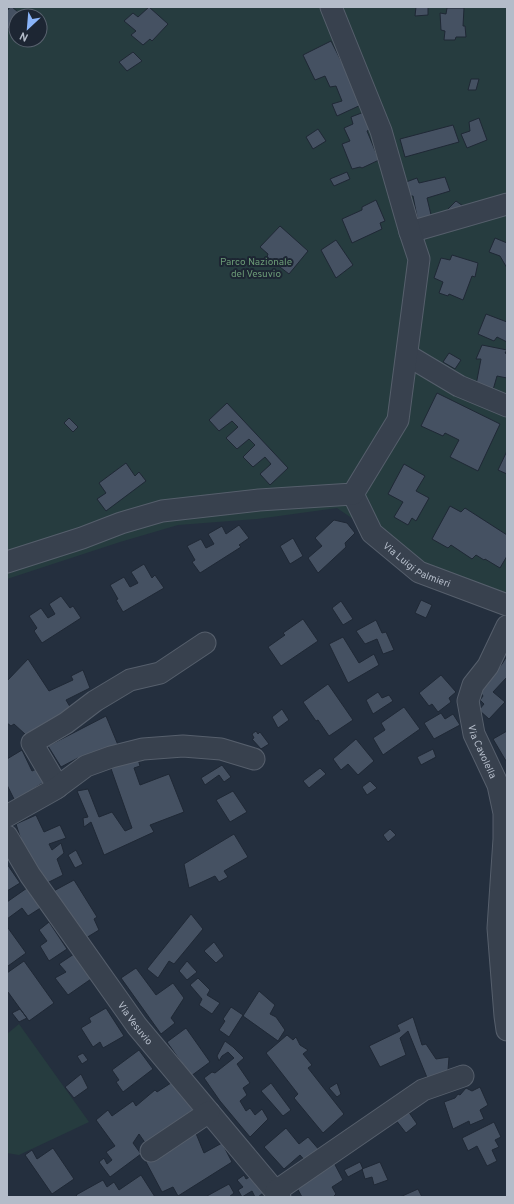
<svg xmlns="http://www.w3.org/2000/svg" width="514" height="1204" viewBox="0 0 514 1204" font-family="Overpass,sans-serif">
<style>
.green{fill:#263c3f;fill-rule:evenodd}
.building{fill:#455162;stroke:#1f2835}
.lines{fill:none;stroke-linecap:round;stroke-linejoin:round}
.minor-casing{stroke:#565f6c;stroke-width:23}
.minor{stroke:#38414e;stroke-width:21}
.labels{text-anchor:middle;stroke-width:4;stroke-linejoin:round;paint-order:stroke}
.park-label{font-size:10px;fill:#6b9a76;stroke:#1d2633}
.street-label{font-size:10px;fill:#b4bcc9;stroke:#1d2633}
</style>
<rect width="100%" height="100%" fill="#242f3e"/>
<path class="green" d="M7 7H507V614L477 604 337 508 257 519 178 525 120 542 7 579ZM16 16H40V40H16Z
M19 1024 89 1122 19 1155 7 1153V1034Z"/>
<path class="building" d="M10 7H12L23 16H16V24L10 31 7 27V11Z
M149 7 168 24 152 41 150 39 143 45 131 35 136 31 124 21 133 13 138 17Z
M416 7H428V15L415 16Z
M447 8H464L463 26H465L466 37H456L455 40H444L445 31 441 30 440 13 446 14Z
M331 41 363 104 337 116 332 104 342 101 336 86 330 87 325 76 315 80 303 55Z
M133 52 142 61 127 71 119 62Z
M471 79H479L476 90H468Z
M364 112 372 128 367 131 379 160 362 168 360 167 352 169 342 144 350 141 344 128 353 124 351 117Z
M479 118 487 140 467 148 461 134 470 131 469 122Z
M453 125 459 142 405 157 400 139Z
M318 129 326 141 313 149 306 137Z
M347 172 350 179 334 186 330 179Z
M445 177 450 191 427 198 432 219 418 222 413 196H409L406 182 417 178 419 183Z
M376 200 385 221 380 223 382 229 352 243 342 219 362 210V207Z
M456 201 463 206 446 211Z
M280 226 308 251 289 274 267 257 268 254 260 247Z
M495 238 507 243V268L500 256 489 252Z
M336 240 353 265 336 278 321 250Z
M452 255 478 263 475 277 472 276 463 300 449 294 448 296 439 293 443 282 434 278 441 258 450 260Z
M486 314 507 322V342L497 337 494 341 478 334Z
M482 345 507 350 505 353 507 354V378L497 376 493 390 476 385 481 359H476Z
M449 353 461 360 455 369 443 362Z
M437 393 500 424 478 471 450 457 459 440 445 433 443 436 421 426Z
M227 403 288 468 270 485 260 474 271 464 265 457 253 467 243 457 255 445 249 439 237 449 226 438 238 427 232 421 219 431 209 420Z
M69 418 78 427 73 432 64 423Z
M507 451V474L498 470Z
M126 463 135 476 139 472 146 481 106 511 97 499 106 493 99 483Z
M404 464 425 476 416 491 429 498 416 521 412 518 408 525 394 517 403 502 388 494Z
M450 506 461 512 465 508 507 535V556L500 568 485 559 484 560 476 555 472 559 451 545 448 548 432 539Z
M334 520 347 523 355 533 345 543 346 547 318 573 308 558 322 546 315 538Z
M239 525 249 538 239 545 241 547 200 573 192 562 195 560 187 546 201 539 206 548 214 544 208 534 222 526 226 534Z
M293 538 303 556 290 564 280 546Z
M144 564 152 578 155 575 164 588 123 612 116 600 118 599 110 585 124 577 130 587 138 583 131 572Z
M61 596 70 608 73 606 81 618 42 643 34 631 37 628 29 616 41 608 48 618 55 614 49 604Z
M421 600 432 605 426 618 415 613Z
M341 601 353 619 343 625 332 608Z
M303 619 318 641 281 666 268 647 285 635 283 633Z
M376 620 382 633 386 632 394 650 383 654 377 639 365 644 356 631Z
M343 637 359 663 374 654 379 665 348 683 329 644Z
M507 656V677L493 692 505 702 489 719 479 710 484 704 480 700 483 696 479 690 502 664Z
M28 659 49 691 73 680 71 676 83 670 90 688 66 700 72 710 26 735 14 724 11 726 7 723V681Z
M441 675 456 692 449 698 451 702 438 712 432 704 429 706 419 693Z
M328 684 353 720 329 736 318 720 316 721 303 702Z
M378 692 382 698 389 695 393 701 373 714 366 700Z
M404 707 420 729 383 755 373 738 385 730 381 723Z
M282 709 289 720 278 728 272 717Z
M441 713 445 719 453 714 460 725 434 739 424 723Z
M106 716 118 745 80 761 78 758 61 767 48 746Z
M256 731 258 734 260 732 269 744 261 749 252 739 254 738 252 734Z
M507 731V760L506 761 493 739Z
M356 739 374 761 358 775 348 764 341 770 333 759Z
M433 749 436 757 421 765 417 757Z
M22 750 32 771 43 766 50 778 15 801 7 785V759Z
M138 759 140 766 134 768 140 785 169 774 184 812 150 825 154 832 104 855 91 822 84 827 83 818 88 817 77 791 88 789 99 817 112 812 125 831 132 828 109 763Z
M222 765 231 777 224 782 219 775 205 785 201 778Z
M320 768 326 774 309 788 303 781Z
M370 781 377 788 367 795 362 787Z
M233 791 247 812 230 822 216 800Z
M36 815 44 832 60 825 66 838 49 844 52 850 61 843 64 853 57 859 63 875 45 884 22 843 16 824Z
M390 829 396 835 388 842 383 835Z
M234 834 248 857 224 871 228 877 219 882 215 876 189 888 184 864Z
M76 850 83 864 75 868 68 855Z
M7 864 20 883 7 891Z
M74 880 97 917 94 919 99 930 81 941 50 893Z
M27 888 42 907 28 916 22 908 7 919V902Z
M191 914 203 929 174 964 169 961 158 978 147 969Z
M49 922 67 949 49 961 40 946 47 941 39 930Z
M8 928 26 953 8 966 7 964V929Z
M214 942 224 956 216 963 204 951Z
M74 954 91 979 68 995 55 978 66 972 59 964Z
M24 961 54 1003 29 1021 8 992 7 993V973Z
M187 961 197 972 187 980 179 971Z
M136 968 156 995 173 983 184 998 171 1018 175 1023 161 1034 121 978Z
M198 978 210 990 207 995 220 1003 212 1014 199 1005 202 999 190 985Z
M259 991 275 1005 270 1014 276 1017 285 1030 278 1041 243 1016Z
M231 1007 243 1015 229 1037 219 1030 225 1021 223 1019Z
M106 1008 124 1036 103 1048 100 1042 93 1047 81 1028 91 1022 89 1018Z
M20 1009 27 1018 19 1022 12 1013Z
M413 1017 422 1045 426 1044 436 1059 449 1057 448 1070 428 1080 408 1031 400 1038 406 1055 380 1067 369 1046 400 1031 397 1025Z
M186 1028 210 1062 191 1076 167 1042Z
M287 1035 293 1040 296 1037 300 1045 308 1050 303 1054 312 1065 308 1068 344 1114 323 1133 294 1098 298 1094 266 1053Z
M225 1041 233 1047 244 1058 237 1064 250 1083 243 1088 247 1095 240 1101 246 1111 250 1108 255 1115 262 1109 268 1119 250 1137 220 1101 204 1078 212 1072 215 1073 234 1058 228 1052 222 1056 219 1061 217 1056Z
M139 1050 153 1069 123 1092 116 1082 119 1080 112 1070Z
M83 1053 88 1060 82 1064 77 1056Z
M81 1074 88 1088 74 1098 65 1087Z
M174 1081 194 1109 146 1144 139 1134 133 1143 141 1154 110 1177 99 1162 104 1158 107 1164 112 1160 106 1152 115 1146 96 1120 108 1110 112 1116 133 1101 136 1106 155 1090 157 1092Z
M271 1083 291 1110 283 1116 261 1091Z
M337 1083 341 1094 337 1097 329 1088Z
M480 1087 488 1105 480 1110 484 1119 470 1125 469 1121 453 1129 444 1102 455 1098 458 1094 460 1095 466 1088 472 1091Z
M408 1111 417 1124 406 1133 395 1119Z
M494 1122 501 1137 495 1140 499 1147 492 1150 497 1161 487 1166 477 1146 468 1151 462 1138Z
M286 1128 299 1144 308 1137 321 1152 307 1163 300 1155 284 1169 264 1147Z
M195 1131 204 1153 222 1143 232 1162 178 1196 173 1187 162 1192 146 1162 152 1157Z
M53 1148 74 1179 52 1194 25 1155 32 1150 37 1159Z
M333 1161 343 1180 332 1187 336 1194 333 1197H302L296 1186Z
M360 1162 363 1169 348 1177 344 1170Z
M380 1162 388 1180 374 1185 372 1177 365 1179 362 1169Z
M255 1174 267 1190 258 1197H255L252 1191 242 1197 238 1190 243 1187 237 1180 244 1175 246 1179Z
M141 1175 155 1197H78L76 1195 103 1180 107 1187 114 1182 119 1190Z
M229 1184 234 1193 229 1197H208L207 1196Z
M418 1189 422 1197H400Z"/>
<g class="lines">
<defs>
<g id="minor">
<path d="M410 232 507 204"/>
<path d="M407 355 459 386 507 406"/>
<path id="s1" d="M353 494 372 533 419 572 507 605"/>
<path d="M7 562 82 538 121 523 162 511 259 500 353 494 398 420 419 259 410 232 381 131 331 7"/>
<path id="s2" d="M507 626 488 666 473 685 468 701 474 734 498 785 504 813V839L498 928 505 1016 507 1030"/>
<path d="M58 787 32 743 66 723 95 701 130 680 160 673 205 643"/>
<path d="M7 816 55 789 86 766 111 757 143 749 183 746 221 749 254 759"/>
<path id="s3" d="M7 836 30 875 137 1026 280 1197"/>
<path d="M151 1151 209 1112"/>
<path d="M276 1191 423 1090 463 1076"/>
</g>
</defs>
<use href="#minor" class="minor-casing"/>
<use href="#minor" class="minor"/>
</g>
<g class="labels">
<g class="park-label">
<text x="256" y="265">Parco Nazionale<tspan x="256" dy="12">del Vesuvio</tspan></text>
</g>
<g class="street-label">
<text dy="4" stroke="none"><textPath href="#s1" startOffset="99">Via Luigi Palmieri</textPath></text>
<text dy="4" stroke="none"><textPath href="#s2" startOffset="138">Via Cavolella</textPath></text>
<text dy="4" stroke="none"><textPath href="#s3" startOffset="227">Via Vesuvio</textPath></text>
</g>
</g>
<rect width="514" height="1204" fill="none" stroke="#b4bcc9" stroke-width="16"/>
<g transform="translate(28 28) rotate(206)"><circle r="19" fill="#1d2633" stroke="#59626f"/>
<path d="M0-3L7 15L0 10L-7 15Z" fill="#8ab4f8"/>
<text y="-6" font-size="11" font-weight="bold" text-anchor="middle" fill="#b4bcc9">N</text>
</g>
</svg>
